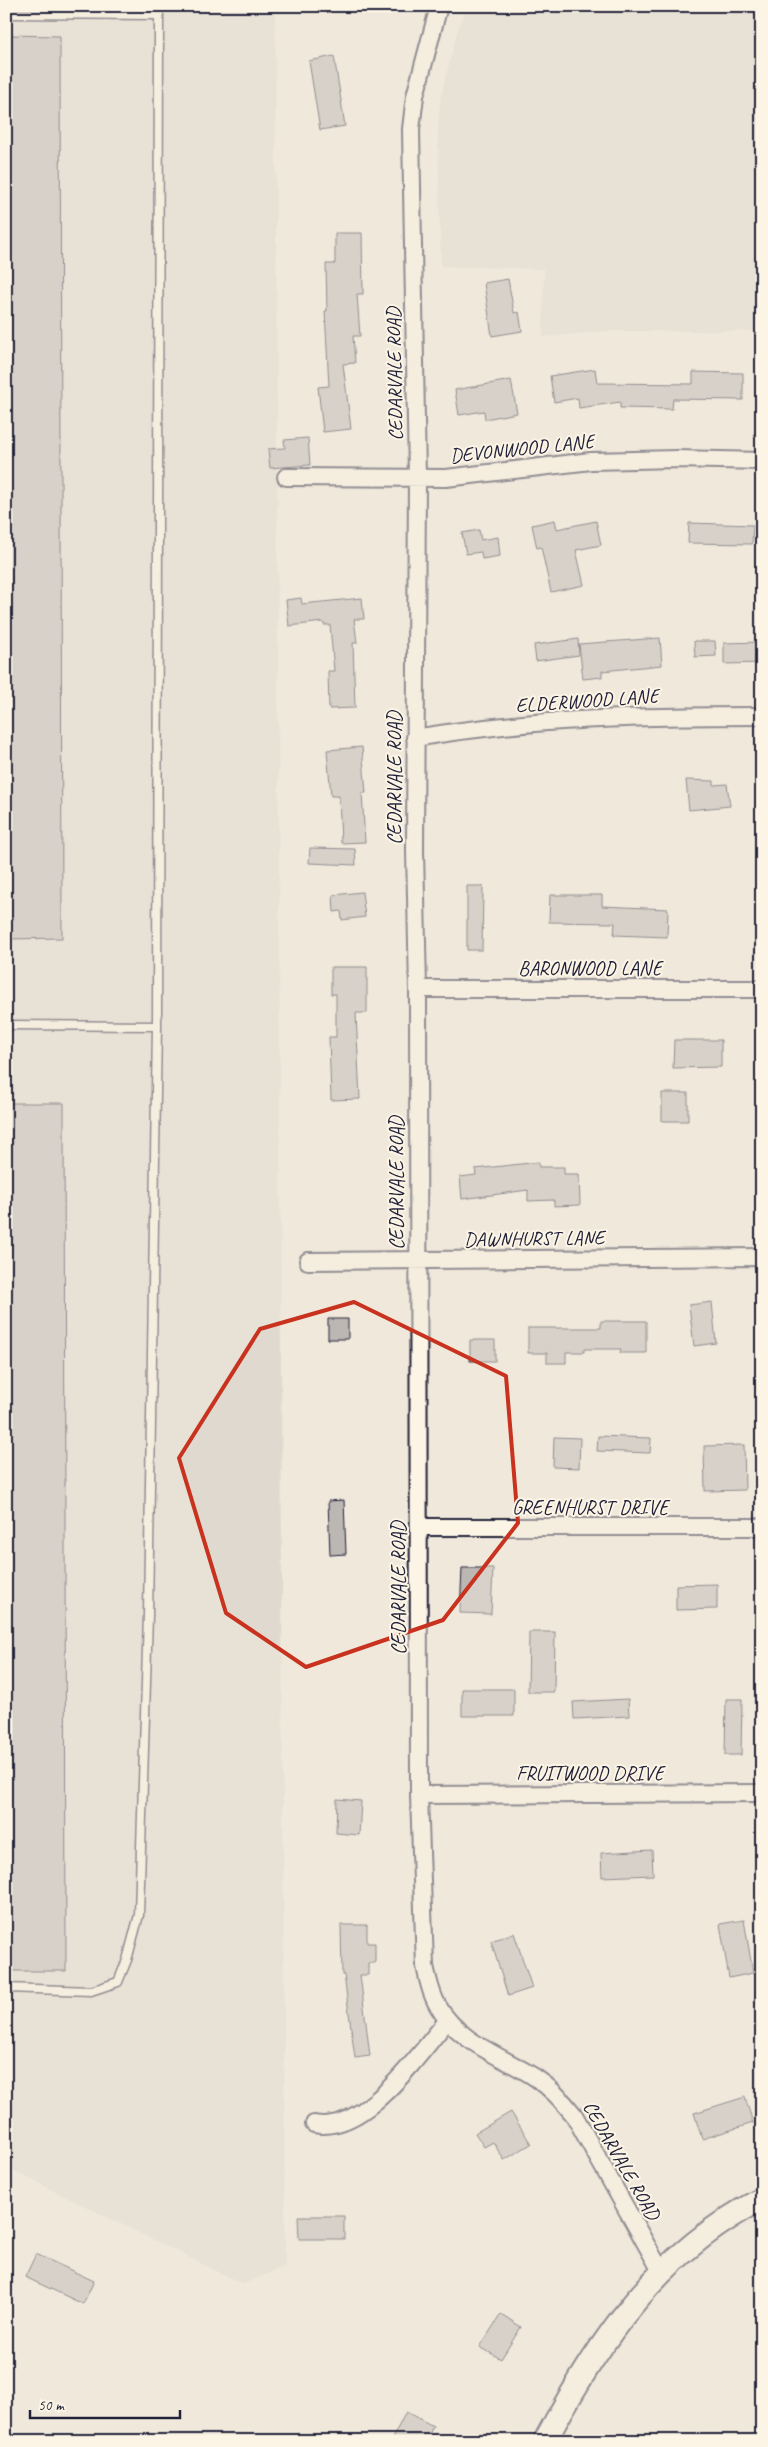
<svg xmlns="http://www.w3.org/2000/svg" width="768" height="2447" viewBox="0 0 768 2447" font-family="Caveat,sans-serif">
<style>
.built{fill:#e0d9cf}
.building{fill:#bcb7b3;stroke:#22223b}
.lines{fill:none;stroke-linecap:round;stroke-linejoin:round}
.service-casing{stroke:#22223b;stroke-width:11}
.minor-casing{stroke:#22223b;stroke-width:20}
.secondary-casing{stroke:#22223b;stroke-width:26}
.service{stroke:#fcf5e5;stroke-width:8}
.minor{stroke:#fcf5e5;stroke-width:16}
.secondary{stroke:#fcf5e5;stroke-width:22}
.marked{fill:none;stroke:#c8321e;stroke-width:4;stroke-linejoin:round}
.labels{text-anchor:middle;stroke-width:4;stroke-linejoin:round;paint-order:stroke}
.street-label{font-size:20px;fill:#22223b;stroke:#fcf5e5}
</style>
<rect width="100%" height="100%" fill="#efe8db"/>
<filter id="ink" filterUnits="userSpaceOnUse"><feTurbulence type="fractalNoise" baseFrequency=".02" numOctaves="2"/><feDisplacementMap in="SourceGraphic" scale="10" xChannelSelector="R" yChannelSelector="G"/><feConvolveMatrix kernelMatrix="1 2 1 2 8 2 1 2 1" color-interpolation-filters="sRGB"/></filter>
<g filter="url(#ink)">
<path class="built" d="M6 6H275L285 2266 243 2284 6 2167Z
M467 6H762V257H756V331H608L543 337 544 269 441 266 438 129 441 96 457 33Z"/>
<path class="building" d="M6 35 60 36 62 938 6 939Z
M334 56 345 126 320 130 309 61Z
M335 233H362L363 294H357L360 336H353L355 363 343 364 351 429 323 432 318 387 329 386 325 311H327L326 264H335Z
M508 279 514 313 519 312 522 331 492 336 484 283Z
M595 369 597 383 693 384V372L743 373V400L673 399 672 409 620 408V402L579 408 578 398 554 402 550 376Z
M511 380 517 413 485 419 484 411 459 415 455 390Z
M308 438 310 465 270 468 268 449 285 448 284 440Z
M555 520 557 529 596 521 601 545 576 550 584 585 551 592 541 547 537 548 532 525Z
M689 523 753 525 752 544 688 543Z
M479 530 481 540 498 537 500 556 482 559 481 552 466 554 462 533Z
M301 598 302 604 362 598 364 619H354L357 643H353L355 708 329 709 328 671H334L330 625H324L323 622 289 626 286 600Z
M660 638 662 665 602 671V677L583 679 579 644Z
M578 639 579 655 536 661 534 645Z
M694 641H715L716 656 695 657Z
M762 642V663L724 664V643Z
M362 747 366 793H362L365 842 341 843 339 796H331L327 750Z
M686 780 714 781V785L727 784 730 806 689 810Z
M310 848 355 849 356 865 309 863Z
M467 886H483L482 950H467Z
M362 892 365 917 342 920 341 911 334 912 333 895Z
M550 895H602V906L668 909 667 937 614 935 615 923 549 922Z
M331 967H367V1013H356L360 1099 331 1100 329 1037H336V994H331Z
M674 1040H721V1067L673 1068Z
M662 1093H688V1121H662Z
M6 1103H64L66 1971H6Z
M539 1162V1167H564V1174H579L580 1205 554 1206V1200L528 1201V1190L462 1199 460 1177 476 1175 475 1169Z
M712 1302 716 1343 694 1346 689 1305Z
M328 1319H348V1339H328Z
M601 1321H646V1353H620L621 1349H584V1352H566V1363H547V1353H528V1328H601Z
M470 1340H495V1361H470Z
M598 1436 651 1438 650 1453 597 1451Z
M554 1437 580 1438 579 1468 553 1467Z
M744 1445 745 1490 705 1491 704 1446Z
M344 1500 346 1554 330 1555 328 1501Z
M462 1568H493L491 1614 460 1613Z
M717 1584V1609L676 1610V1585Z
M529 1632H555L554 1692H528Z
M462 1689H514V1716H462Z
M628 1699 629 1716 574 1719 573 1702Z
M726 1699H742L741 1755H725Z
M337 1799 361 1801 359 1835 336 1833Z
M652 1850 653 1875 602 1877 601 1853Z
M744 1920 753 1973 729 1978 720 1924Z
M341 1925H367V1943H375V1963H368V1975H360L370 2056 355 2058 344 1975H342Z
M514 1933 532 1988 508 1996 491 1941Z
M745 2097 753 2123 702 2139 694 2113Z
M511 2112 531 2144 504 2160 493 2142 484 2147 475 2133Z
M298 2216H344V2239H299Z
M36 2254 94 2281 83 2304 25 2277Z
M501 2314 521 2327 501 2359 480 2347Z
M406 2412 433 2426 426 2441H391Z"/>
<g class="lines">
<defs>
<path id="service" d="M6 14 159 15 157 1026 148 1615 139 1915 127 1960 118 1982 91 1991 6 1988
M6 1025 157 1026"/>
<path id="minor" d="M439 6 415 96 411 129 417 478 415 851 418 989 419 1795 425 1966C428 1980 431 1994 438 2006 459 2043 502 2056 536 2078 551 2088 563 2101 574 2115L661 2271
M286 477 446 478 591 461 677 459 762 461
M415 738C530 718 646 716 762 716
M418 989H762
M308 1261 762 1257
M419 1527H762
M419 1795 762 1793
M314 2124C365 2135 418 2054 448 2020"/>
<path id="secondary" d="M545 2441C599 2340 657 2253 762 2199"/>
</defs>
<use href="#service" class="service-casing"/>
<use href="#minor" class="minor-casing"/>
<use href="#secondary" class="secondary-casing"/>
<use href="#service" class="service"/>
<use href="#minor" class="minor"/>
<use href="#secondary" class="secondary"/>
</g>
</g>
<path d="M0 0H768V2447H0ZM354 1302 506 1376 518 1523 443 1620 306 1667 226 1613 179 1458 260 1329Z" fill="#efe8db" fill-opacity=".55" fill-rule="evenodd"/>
<path class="marked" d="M354 1302 506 1376 518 1523 443 1620 306 1667 226 1613 179 1458 260 1329Z"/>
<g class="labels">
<g class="street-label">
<text transform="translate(394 374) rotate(-91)" y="7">CEDARVALE ROAD</text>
<text transform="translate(522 448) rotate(-6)" y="7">DEVONWOOD LANE</text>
<text transform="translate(587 700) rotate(-4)" y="7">ELDERWOOD LANE</text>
<text transform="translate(394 778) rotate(-90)" y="7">CEDARVALE ROAD</text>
<text x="590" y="975">BARONWOOD LANE</text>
<text transform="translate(396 1183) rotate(-90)" y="7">CEDARVALE ROAD</text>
<text transform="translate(534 1238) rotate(-1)" y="7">DAWNHURST LANE</text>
<text x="590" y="1514">GREENHURST DRIVE</text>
<text transform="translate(398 1588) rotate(-90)" y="7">CEDARVALE ROAD</text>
<text x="590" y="1780">FRUITWOOD DRIVE</text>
<text transform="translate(622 2160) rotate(60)" y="7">CEDARVALE ROAD</text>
</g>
</g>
<rect width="768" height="2447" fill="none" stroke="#fcf5e5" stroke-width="25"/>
<rect x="12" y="12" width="743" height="2422" fill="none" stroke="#22223b" stroke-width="2" filter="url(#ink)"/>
<path d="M30 2410v8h150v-8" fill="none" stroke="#22223b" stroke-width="2.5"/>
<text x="38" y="2410" font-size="15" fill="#22223b" stroke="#fcf5e5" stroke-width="4" paint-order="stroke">50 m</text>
</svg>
